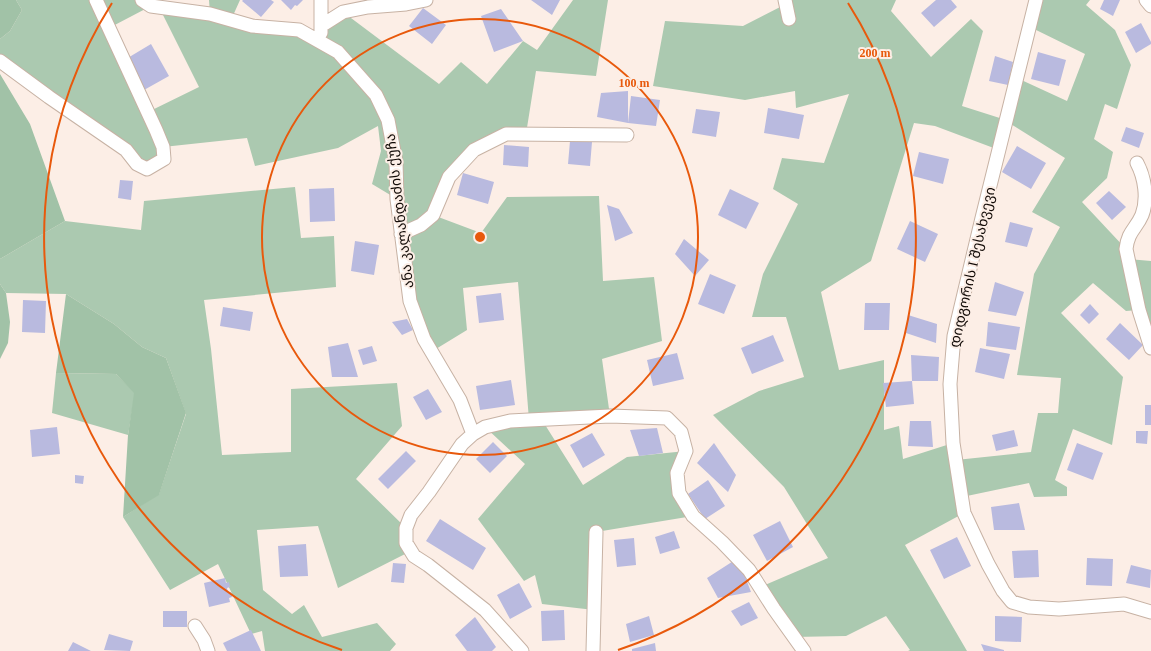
<svg xmlns="http://www.w3.org/2000/svg" width="1151" height="651" viewBox="0 0 1151 651" font-family="'Times New Roman','Noto Sans Georgian',serif">
<style>
.green{fill:#abc9b0;fill-rule:evenodd}
.forest{fill:#a1c2a7}
.building{fill:#b9badf}
.lines{fill:none;stroke-linecap:round;stroke-linejoin:round}
.street-casing{stroke:#c7b2a4;stroke-width:15}
.street{stroke:#fff;stroke-width:13}
.ring{fill:none;stroke:#e8590c;stroke-width:2}
.labels{text-anchor:middle;stroke-width:4;stroke-linejoin:round;paint-order:stroke}
.street-label{font-size:14px;fill:#120b07;stroke:#fceee6}
.centre{fill:#e8590c;stroke:#fceee6;stroke-width:2}
.ring-label{font-size:12px;text-anchor:middle;font-weight:bold;fill:#e8590c;stroke:#fceee6;stroke-width:4;stroke-linejoin:round;paint-order:stroke}
</style>
<rect width="100%" height="100%" fill="#fceee6"/>
<path class="green" d="M16 0H142L151 6 109 28 148 112 199 87 159 7 210 14 209 0H240L231 20 299 30 320 42 321 26 343 12 439 84 461 62 487 84 523 41 537 50 573 0H608L596 76 536 71 526 134H506L449 177 433 215 481 233 507 197 599 196 603 281 654 277 662 341 602 359 610 416 542 420 583 485 627 457 686 451 677 473 693 516 596 532 594 610 542 604 535 575 524 581 478 519 525 464 485 427 529 420 518 282 463 288 467 330 431 352 424 339 397 199 372 184 381 151 378 126 338 148 255 166 247 138 163 147 164 159 147 169 0 61V39L10 31 22 10Z
M785 0H896L891 11 931 57 971 19 983 31 962 106 1006 120 1017 78 1067 101 1085 54 1030 27 1036 0H1090L1086 5 1115 30 1131 65 1117 109 1105 104 1094 139 1113 152 1107 178 1082 202 1126 249 1128 259 1151 261V348L1139 310 1126 311 1093 283 1061 313 1123 377 1112 445 1073 429 1055 480 1067 487V496L1034 497 1029 483 962 497 964 513 905 545 967 651H908L910 650 886 616 846 636 793 637 760 587 828 558 784 487 713 415 759 391 804 377 786 317H752L763 274 798 204 773 189 782 158 824 163 849 94 796 108 795 91 745 100 653 86 665 21 743 26 786 4ZM1006 121 1065 158 1032 212 1060 227 1034 274 1017 375 1061 378 1058 413H1038L1031 452 956 460 953 443 903 459 899 426 884 430V360L839 370 821 292 871 261 914 123 935 126 999 150Z
M295 187 301 238 334 236 336 287 204 300 211 349 222 455 291 452V389L397 383 402 426 356 479 406 528 411 551 338 588 318 526 257 530 263 590 292 614 304 605 322 637 377 623 396 644 390 651H265L262 631 251 634 218 564 170 590 123 517 159 494 186 414 166 358 142 347 114 324 66 294 6 293 0 284V259L65 221 141 230 144 201Z
M56 373 116 374 135 393 128 435 52 413Z"/>
<path class="forest" d="M0 0H16L22 10 10 31 0 39Z
M0 74 30 124 65 221 0 259Z
M0 284 6 293 10 322 8 343 0 359Z
M66 294 114 324 142 347 166 358 186 413 159 495 123 517 128 435 134 393 116 374 56 373Z"/>
<path class="building" d="M243 0H271L274 2 261 17 242 1Z
M281 0H303L297 6 295 5 291 10Z
M531 0H560L552 15Z
M936 0H951L957 7 934 27 921 13Z
M1104 0H1120L1113 16 1100 9Z
M423 8 446 25 432 44 409 26Z
M501 9 523 41 494 52 481 16Z
M1141 23 1151 42V44L1136 53 1125 32Z
M151 44 169 76 144 90 126 59Z
M1038 52 1066 60 1059 86 1031 79Z
M995 56 1013 62 1008 85 989 81Z
M628 91V123L597 117 601 93Z
M631 96 660 100 656 126 628 123Z
M768 108 804 115 799 139 764 133Z
M696 109 720 112 716 137 692 133Z
M1126 127 1144 133 1139 148 1121 141Z
M570 141 592 142 590 166 568 164Z
M504 145 529 147 528 167 503 165Z
M1017 146 1046 163 1031 189 1002 172Z
M919 152 949 159 943 184 913 176Z
M463 173 494 182 488 204 457 195Z
M120 180 133 181 131 200 118 198Z
M334 188 335 221 310 222 309 189Z
M730 189 759 203 746 229 718 215Z
M1109 191 1126 207 1112 220 1096 203Z
M607 205 619 209 633 233 615 241Z
M910 221 938 234 925 262 897 249Z
M1010 222 1033 228 1027 247 1005 242Z
M684 239 709 260 695 276 675 254Z
M355 241 379 245 374 275 351 271Z
M710 274 736 285 724 314 698 304Z
M995 282 1024 292 1016 316 988 311Z
M501 293 504 320 479 323 476 296Z
M23 300 46 301 45 333 22 332Z
M865 303H890L889 330H864Z
M1090 304 1099 314 1089 324 1080 315Z
M223 307 253 312 250 331 220 326Z
M908 315 937 324 936 343 906 333Z
M407 319 413 330 402 335 392 322Z
M988 322 1020 327 1016 350 986 346Z
M1120 323 1143 345 1129 360 1106 339Z
M773 335 784 361 752 374 741 348Z
M348 343 358 377H332L328 347Z
M372 346 377 361 363 365 358 350Z
M980 348 1010 354 1004 379 975 372Z
M677 353 684 379 653 386 647 360Z
M911 355 939 357 938 381H912L914 404 886 407 883 383 912 381Z
M511 380 515 405 480 410 476 386Z
M428 389 442 412 426 420 413 397Z
M1145 405H1151V425H1145Z
M910 421H931L933 447 908 446Z
M57 427 60 454 32 457 30 430Z
M657 428 663 453 639 456 630 430Z
M1014 430 1018 446 996 451 992 435Z
M1136 431H1148L1147 444 1136 443Z
M592 433 605 455 583 468 570 445Z
M493 442 507 456 490 473 476 459Z
M714 443 736 475 728 492 697 463Z
M1077 443 1103 453 1093 480 1067 470Z
M406 451 416 461 388 489 378 479Z
M75 475 84 476 83 484 75 483Z
M708 480 725 506 705 519 688 494Z
M1019 503 1025 530H994L991 507Z
M440 519 486 548 473 570 426 541Z
M780 521 793 547 767 561 753 535Z
M674 531 680 548 660 554 655 537Z
M957 537 971 566 944 579 930 550Z
M634 538 636 565 617 567 614 540Z
M306 544 308 576 280 577 278 546Z
M1038 550 1039 577 1014 578 1012 551Z
M738 558 751 592 718 598 707 578Z
M1087 558 1113 559 1112 586 1086 585Z
M393 563 406 564 404 583 391 582Z
M1131 565 1151 570 1150 588 1126 583Z
M225 578 226 583 229 582 230 587 227 588 228 593 231 592 232 597 229 598 230 602 209 607 204 583Z
M519 583 532 607 510 619 497 595Z
M749 602 758 618 741 626 731 611Z
M564 610 565 640 542 641 541 611Z
M163 611H187V627H163Z
M649 616 654 635 630 642 626 624Z
M995 616 1022 617 1021 642 995 641Z
M475 617 496 647 492 651H467L455 635Z
M251 630 261 651H227L223 643Z
M109 634 133 641 130 651 104 650Z
M73 642 91 651H68Z
M655 643 656 651H632V649Z
M981 644 1004 650V651H984Z"/>
<g class="lines">
<defs>
<path id="street" d="M142 0 151 6 210 14 252 26 299 30 338 52 376 95 388 120 396 162 397 199 410 301 424 339 460 400 473 434
M785 0 789 19
M1036 0 982 218 954 336 950 384 953 443 964 513 988 564 1003 591 1012 602 1029 607 1059 609 1124 604 1151 612
M1146 0 1151 6
M321 26 343 12 368 7 406 4 426 0
M321 33V0
M0 61 49 97 126 150 137 164 147 169 164 159 163 147 156 130 96 0
M1137 163C1145 178 1148 199 1142 215 1136 229 1128 231 1126 249L1139 310 1151 348
M401 234 421 225 433 215 449 177 474 150 506 134 627 135
M195 626 204 640 208 651
M522 651 485 610 428 565 414 556 406 543V528L411 515 429 492 462 444 473 434 485 427 510 421 529 420 610 416 667 418 681 432 686 451 677 473 679 493 693 516 722 542 749 570 774 609 804 651
M593 651 596 532"/>
</defs>
<use href="#street" class="street-casing"/>
<use href="#street" class="street"/>
</g>
<g class="ring">
<circle cx="480" cy="237" r="218"/>
<path d="M342 650A436 436 0 0 1 112 3M848 3A436 436 0 0 1 618 650"/>
</g>
<g class="labels">
<g class="street-label">
<text transform="translate(399 211) rotate(-97)" y="5">ანა კალანდაძის ქუჩა</text>
<text transform="translate(972 267) rotate(-77)" y="5">დიდგორის I შესახვევი</text>
</g>
</g>
<circle cx="480" cy="237" r="6" class="centre"/>
<g class="ring-label">
<text x="875" y="57">200 m</text>
<text x="634" y="87">100 m</text>
</g>
</svg>
